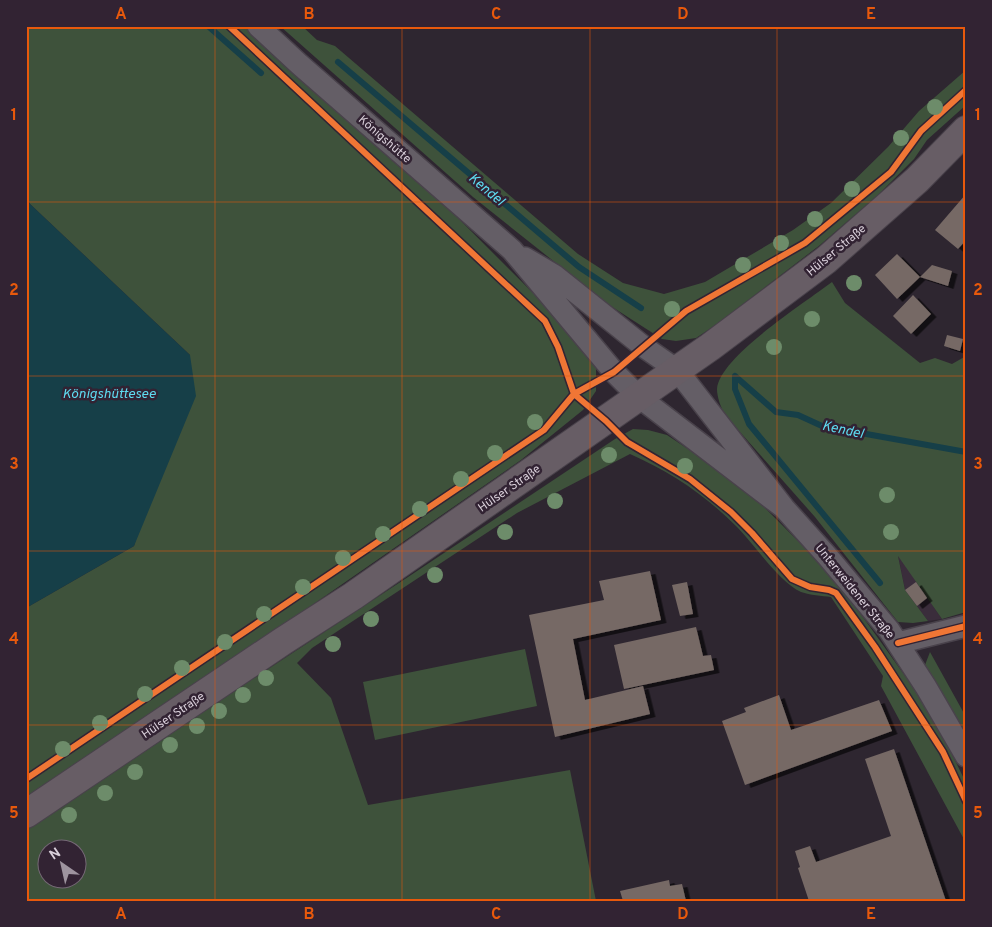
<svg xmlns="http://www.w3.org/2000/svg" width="992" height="927" viewBox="0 0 992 927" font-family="Overpass,sans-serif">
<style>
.industrial{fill:#3a2d3b}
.green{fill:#3e523b;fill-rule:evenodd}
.water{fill:#163f48}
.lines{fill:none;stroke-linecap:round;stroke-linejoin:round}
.stream{stroke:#163f48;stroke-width:6}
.building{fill:#766965;filter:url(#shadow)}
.minor-casing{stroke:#49424b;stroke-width:24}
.major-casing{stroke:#49424b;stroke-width:30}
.minor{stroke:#645e66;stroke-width:21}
.major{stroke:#675d65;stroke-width:28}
.cycleway-casing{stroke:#322333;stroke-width:9}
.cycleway{stroke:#f07635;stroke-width:6}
.tree{fill:#6d8c6a}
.grid{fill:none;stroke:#e8590c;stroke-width:1;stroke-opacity:0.55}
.labels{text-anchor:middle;stroke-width:5;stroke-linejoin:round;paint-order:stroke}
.street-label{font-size:12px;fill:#dad0db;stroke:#322333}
.water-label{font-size:14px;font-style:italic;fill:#5edcf1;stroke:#322333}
.neatline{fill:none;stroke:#e8590c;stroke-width:2}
.grid-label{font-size:16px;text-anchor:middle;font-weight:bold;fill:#e8590c}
</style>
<defs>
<filter id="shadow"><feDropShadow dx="5.5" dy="3" stdDeviation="0" flood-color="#0009"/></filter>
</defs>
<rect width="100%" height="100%" fill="#2e2630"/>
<path class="industrial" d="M898 555 942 619 928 621 905 590Z"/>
<path class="green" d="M26 26H247L435 195 578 338 596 367V391L583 410 521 460 282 626 26 800V608L134 546 190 355 30 204 26 196Z
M280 26H302L317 40 335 46 578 254 623 283 664 294 705 282 793 230 831 203 888 147 919 111 966 70V105L927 140 914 159 878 195 820 245 717 324 696 338 676 341 662 339 606 303 473 197Z
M832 282 845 303 920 363 935 358 952 364 966 356V612L942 619 898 556 905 590 928 621 913 623 898 622 815 517 725 415C721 408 717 397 717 389 719 357 806 302 832 282Z
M633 429 648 430 667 435 730 477 763 506 813 556 855 606 913 687 951 752 966 783V843L881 686 883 676 831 597C822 596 810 595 801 592 779 582 755 545 737 527 705 495 671 472 630 454L517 513 312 648 297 663 331 698 368 805 570 770 596 901H26V828L408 577 615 439ZM48 850H78V880H48Z
M525 649 537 706 375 740 363 682Z
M930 652 966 717V736L925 665Z"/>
<path class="water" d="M26 196 30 204 190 355 196 396 134 546 26 608Z"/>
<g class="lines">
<path class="stream" d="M208 26 261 73
M338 62 579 267 641 308
M735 376V389L749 424 880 583
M735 376 776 412 798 415 822 426 966 452"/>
</g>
<path class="building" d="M966 194V240L958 249 935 230Z
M897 254 920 277 932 265 952 271 948 286 920 277 897 299 875 275Z
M913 295 931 314 911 334 893 316Z
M947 335 963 339 960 351 944 346Z
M650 571 661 620 573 639 585 700 643 686 650 714 555 737 529 615 604 600 599 581Z
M687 582 693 614 680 616 672 585Z
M916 582 927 598 917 606 905 590Z
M696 627 703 656 711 655 714 670 624 689 614 645Z
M779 695 791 730 879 700 892 731 745 785 722 721 746 712 744 708Z
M894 749 946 901H809L798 868 800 867 795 851 810 846 816 862 891 836 865 759Z
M669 880 670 886 682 884 686 901H623L620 891Z"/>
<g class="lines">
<defs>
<path id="minor" d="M258 26 299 64 512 250 614 372 639 397 784 508
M525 258 554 275 644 347 677 370 784 508 828 557 889 630 926 687 966 756
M898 643 966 626"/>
<path id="major" d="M26 814 283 641 353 596 710 347 826 260 917 180 966 130"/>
</defs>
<use href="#minor" class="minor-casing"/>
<use href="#major" class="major-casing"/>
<use href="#minor" class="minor"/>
<use href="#major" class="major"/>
<defs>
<path id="cycleway" d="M229 26 545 321 558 347 574 394 606 421 627 442 690 479 731 512 752 533 792 579 810 587 829 590 836 593 875 647 943 752 966 801
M898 643 966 626
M26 779 544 430 574 394 614 372 686 311 805 243 891 172 921 131 966 90"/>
</defs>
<use href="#cycleway" class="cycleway-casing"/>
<use href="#cycleway" class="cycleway"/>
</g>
<g class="tree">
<circle cx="935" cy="107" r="8"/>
<circle cx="901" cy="138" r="8"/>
<circle cx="852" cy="189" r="8"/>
<circle cx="815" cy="219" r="8"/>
<circle cx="781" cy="243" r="8"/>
<circle cx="743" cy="265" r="8"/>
<circle cx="854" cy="283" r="8"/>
<circle cx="672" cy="309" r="8"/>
<circle cx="812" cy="319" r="8"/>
<circle cx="774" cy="347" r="8"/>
<circle cx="535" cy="422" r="8"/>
<circle cx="495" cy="453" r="8"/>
<circle cx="609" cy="455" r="8"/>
<circle cx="685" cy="466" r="8"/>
<circle cx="461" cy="479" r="8"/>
<circle cx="887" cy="495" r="8"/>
<circle cx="555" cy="501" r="8"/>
<circle cx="420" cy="509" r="8"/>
<circle cx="505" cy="532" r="8"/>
<circle cx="891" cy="532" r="8"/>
<circle cx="383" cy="534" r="8"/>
<circle cx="343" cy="558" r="8"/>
<circle cx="435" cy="575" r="8"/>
<circle cx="303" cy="587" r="8"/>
<circle cx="264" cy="614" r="8"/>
<circle cx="371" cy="619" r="8"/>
<circle cx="225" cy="642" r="8"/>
<circle cx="333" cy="644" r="8"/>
<circle cx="182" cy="668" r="8"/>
<circle cx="266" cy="678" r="8"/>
<circle cx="145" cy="694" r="8"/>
<circle cx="243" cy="695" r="8"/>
<circle cx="219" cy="711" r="8"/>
<circle cx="100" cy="723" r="8"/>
<circle cx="197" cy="726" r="8"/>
<circle cx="170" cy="745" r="8"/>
<circle cx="63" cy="749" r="8"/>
<circle cx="135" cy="772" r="8"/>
<circle cx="105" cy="793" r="8"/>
<circle cx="69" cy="815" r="8"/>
</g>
<path class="grid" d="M215 26V901M402 26V901M590 26V901M777 26V901M26 202H966M26 376H966M26 551H966M26 725H966"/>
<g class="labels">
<g class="street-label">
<text transform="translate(385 139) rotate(41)" y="4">Königshütte</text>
<text transform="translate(836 250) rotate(-40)" y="4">Hülser Straße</text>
<text transform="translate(509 488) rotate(-35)" y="4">Hülser Straße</text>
<text transform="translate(855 591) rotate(51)" y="4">Unterweidener Straße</text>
<text transform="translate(173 715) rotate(-34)" y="4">Hülser Straße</text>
</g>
<g class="water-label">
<text transform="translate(487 189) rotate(40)" y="5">Kendel</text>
<text x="109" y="398">Königshüttesee</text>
<text transform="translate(843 429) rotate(12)" y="5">Kendel</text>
</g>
</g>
<rect width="992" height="927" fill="none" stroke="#322333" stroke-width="55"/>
<g transform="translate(62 864) rotate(326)"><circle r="24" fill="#322333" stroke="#756876"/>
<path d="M0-4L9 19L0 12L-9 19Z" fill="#9e949f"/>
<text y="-8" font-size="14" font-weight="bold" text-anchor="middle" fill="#dad0db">N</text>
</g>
<rect x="28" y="28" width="936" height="872" class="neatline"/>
<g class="grid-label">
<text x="121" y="19">A</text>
<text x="309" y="19">B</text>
<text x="496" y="19">C</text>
<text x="683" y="19">D</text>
<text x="871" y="19">E</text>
<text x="14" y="120">1</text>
<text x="978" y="120">1</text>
<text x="14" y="295">2</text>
<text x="978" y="295">2</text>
<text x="14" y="469">3</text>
<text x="978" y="469">3</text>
<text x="14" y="644">4</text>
<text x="978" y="644">4</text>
<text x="14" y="818">5</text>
<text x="978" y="818">5</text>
<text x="121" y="919">A</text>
<text x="309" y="919">B</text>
<text x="496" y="919">C</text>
<text x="683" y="919">D</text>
<text x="871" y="919">E</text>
</g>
</svg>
